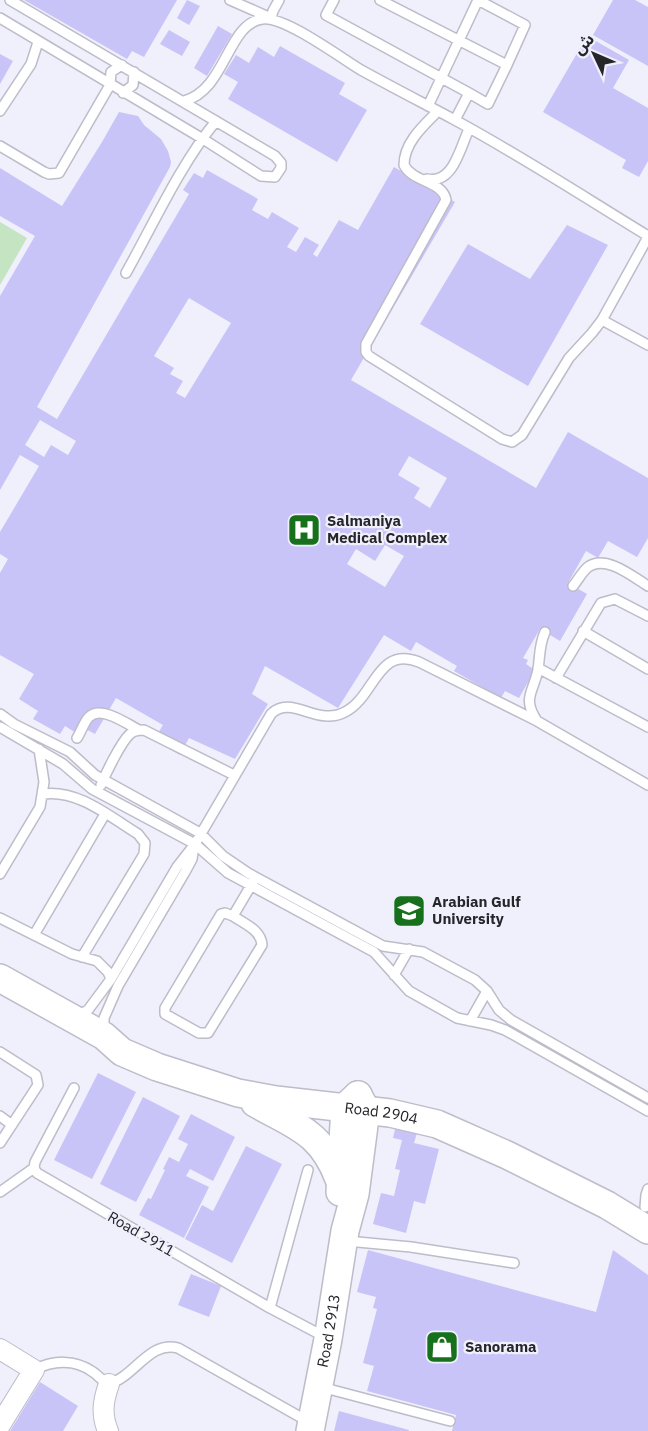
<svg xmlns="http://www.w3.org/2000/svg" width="648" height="1431" viewBox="0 0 648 1431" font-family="'IBM Plex Sans','Noto Sans Arabic',sans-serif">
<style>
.green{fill:#c4e4c2}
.building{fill:#c8c4f8;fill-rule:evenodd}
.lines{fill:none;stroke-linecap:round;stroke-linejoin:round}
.lane-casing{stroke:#bdbcc9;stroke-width:12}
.street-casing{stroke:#bdbcc9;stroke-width:22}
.secondary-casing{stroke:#bdbcc9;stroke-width:30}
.lane{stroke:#fff;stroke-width:9}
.street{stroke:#fff;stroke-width:20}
.secondary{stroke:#fff;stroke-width:27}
.labels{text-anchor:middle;stroke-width:4.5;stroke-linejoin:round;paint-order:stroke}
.poi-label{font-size:15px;font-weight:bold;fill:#25252a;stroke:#f0effc;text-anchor:start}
.street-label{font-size:15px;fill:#25252a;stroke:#f0effc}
</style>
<rect width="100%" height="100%" fill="#f0effc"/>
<path class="green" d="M0 222 27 238 0 285Z"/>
<path class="building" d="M24 0H177L144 57 132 51 127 59Z
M187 0 200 6 189 25 177 18Z
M613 0H635L648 7V66L593 35Z
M218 26 232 34 207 76 194 68Z
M169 30 190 42 182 56 160 44Z
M587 36 629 60 613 88 648 108V161L639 177 622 168 626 160 543 112Z
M280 46 345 83 339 94 367 110 337 162 228 99 238 82 224 74 236 55 249 63 258 47 274 57Z
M0 54 13 61 0 84Z
M119 112 138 116 144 125 161 139 168 151 171 162 170 167 37 407 57 419 189 194 183 190 194 173 203 178 207 170 258 199 252 210 268 219 272 212 299 228 287 247 296 252 305 237 319 245 313 254 317 257 339 220 358 230 394 167 455 202 351 380 536 488 568 432 648 478V538L637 557 608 541 598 558 586 551 568 583 587 594 560 641 540 629 523 658 528 660 526 664 535 670 519 698 505 691 501 698 454 671 457 666 416 642 411 651 384 635 338 708 265 666 252 694 268 704 235 759 189 738 180 755 154 740 163 725 116 698 95 734 80 726 76 733 65 726 60 734 33 719 38 711 19 699 34 674 0 655V573L8 559 0 554V532L39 466 20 455 0 490V296L35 236 0 216V168L62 206 102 142ZM189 298 231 323 185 398 176 393 183 381 170 374 174 368 154 356ZM40 420 76 441 68 455 51 445 44 457 25 445ZM409 456 447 478 430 508 414 498 420 488 398 475ZM385 545 404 556 385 587 347 564 356 549 375 561Z
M567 225 608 245 528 386 420 324 468 244 530 279Z
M98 1073 136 1092 92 1179 54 1160Z
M143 1097 180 1116 136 1202 100 1184Z
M191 1114 235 1137 213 1181 190 1169 186 1176 209 1187 184 1238 139 1215 148 1198 151 1199 165 1170 163 1169 169 1157 179 1162 188 1144 178 1139Z
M397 1121 417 1133 414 1143 439 1149 425 1204 414 1201 406 1233 373 1224 381 1193 394 1196 400 1170 395 1169 402 1140 393 1138Z
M246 1146 282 1164 232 1263 185 1239 202 1205 213 1211Z
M368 1250 596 1312 613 1250 648 1275V1431H452L456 1415 367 1391 374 1366 363 1363 377 1309 373 1308 376 1297 357 1292Z
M191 1274 221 1286 209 1317 178 1305Z
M40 1382 78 1406 63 1431H10Z
M339 1411 409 1430V1431H334Z"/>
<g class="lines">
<defs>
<path id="lane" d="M230 0 271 18 273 11 279 0
M334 0 326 15 469 93 455 120
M380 0 507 65 525 25 478 0
M0 18 203 139 261 176 275 177 281 168V163L275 156 10 0
M123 93 133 85 134 72
M469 93 488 104 507 65
M184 101C226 90 227 24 262 19 283 15 341 58 361 70 392 87 423 103 453 119 520 155 584 197 648 236
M428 106 478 0
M0 111 31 64 38 42
M437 112C423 126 404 143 404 165 412 182 443 181 446 200L366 344V352L369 356 502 439 512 442 522 435 569 358 592 333 602 320 648 237
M0 146 44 172 49 174 59 173 110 85 111 72 122 65
M427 179C453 185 460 148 469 129
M126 273C154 223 180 165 216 121
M602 320 648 345
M573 586C578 580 582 572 588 567 606 554 633 577 648 586
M583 631 648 669
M538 668 648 727
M556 678 601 603 615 599 648 616
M0 714 14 724 70 752 95 775 200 833 223 856 248 873 383 946 423 952 475 980 487 991 499 1010 511 1020 648 1098
M537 721C522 698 533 693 538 670 540 656 539 645 545 632
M0 727 63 764 92 789 195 844 228 873 374 952 409 991 457 1018 491 1025 505 1030 648 1111
M77 738C81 732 84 722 89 717 101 705 127 724 139 730
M101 785C106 773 121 742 130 734 134 730 139 730 144 730L234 775
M43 794C78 789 110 817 138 834L145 843 144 854 82 957
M0 874 40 807 44 782 39 749
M233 916C245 924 261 930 262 945L208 1033H199L165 1014V1008L221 914 225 913 233 916 253 882
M0 918 72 954 97 961 108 972 111 979
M34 935 105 814
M394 975 409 949
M77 1016 88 1010 111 979 177 867 195 844 271 714C292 694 317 727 345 712 375 697 377 645 419 662L537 721 648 785
M470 1021 487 991
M104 1032V1018L118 986 185 872 192 859 194 846
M0 1052 36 1075 38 1085 0 1143
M74 1088 35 1162 34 1168 37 1173 270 1308 325 1337
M0 1116 12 1125
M648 1189 646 1195 645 1207 648 1206
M0 1192 34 1168
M347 1241 411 1247 514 1263
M270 1308 308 1170
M34 1370C53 1360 75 1359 93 1372 99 1376 102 1381 109 1384 134 1377 150 1340 178 1348L309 1422
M321 1387 450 1421"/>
<path id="street" d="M0 1349 34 1370 0 1425
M108 1431C101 1414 103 1401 109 1384"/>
<g id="secondary">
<path id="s1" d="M0 978 104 1036 122 1052 157 1067 238 1093 276 1100 390 1113 437 1124 507 1155 607 1205 648 1230"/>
<path d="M255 1103C295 1126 321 1131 339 1179"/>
<path d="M340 1192 345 1107 358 1095"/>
<path id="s2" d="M310 1431 328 1339 345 1231 355 1194 366 1110 358 1095"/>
</g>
</defs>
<use href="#lane" class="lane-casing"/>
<use href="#street" class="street-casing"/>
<use href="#secondary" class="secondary-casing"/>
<use href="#lane" class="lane"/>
<use href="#street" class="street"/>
<use href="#secondary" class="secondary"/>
</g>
<defs>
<symbol id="hospital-square" viewBox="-11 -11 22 22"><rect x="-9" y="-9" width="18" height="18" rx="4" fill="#17701b" stroke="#f0effc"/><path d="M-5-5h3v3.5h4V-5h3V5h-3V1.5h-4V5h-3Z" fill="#fff"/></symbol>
<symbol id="university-square" viewBox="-11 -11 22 22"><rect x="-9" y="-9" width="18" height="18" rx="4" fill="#17701b" stroke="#f0effc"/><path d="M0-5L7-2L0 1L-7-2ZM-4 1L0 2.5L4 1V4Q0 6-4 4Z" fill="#fff"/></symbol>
<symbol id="shop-square" viewBox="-11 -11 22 22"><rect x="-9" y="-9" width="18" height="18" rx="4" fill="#17701b" stroke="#f0effc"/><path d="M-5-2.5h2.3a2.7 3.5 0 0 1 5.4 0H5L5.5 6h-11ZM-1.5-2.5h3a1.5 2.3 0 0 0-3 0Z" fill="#fff"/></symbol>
</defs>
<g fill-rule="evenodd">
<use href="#hospital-square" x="285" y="511" width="38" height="38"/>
<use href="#university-square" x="390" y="892" width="38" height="38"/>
<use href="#shop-square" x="423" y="1328" width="38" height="38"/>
</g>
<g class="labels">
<g class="poi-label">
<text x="327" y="526">Salmaniya<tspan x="327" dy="17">Medical Complex</tspan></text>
<text x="432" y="907">Arabian Gulf<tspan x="432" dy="17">University</tspan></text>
<text x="465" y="1352">Sanorama</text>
</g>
<g class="street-label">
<text dy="5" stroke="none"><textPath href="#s1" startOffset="411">Road 2904</textPath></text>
<text transform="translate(141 1234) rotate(30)" y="5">Road 2911</text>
<text dy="5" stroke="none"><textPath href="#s2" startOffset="102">Road 2913</textPath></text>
</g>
</g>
<g transform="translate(594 54) rotate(314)" stroke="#f0effc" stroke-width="4.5" paint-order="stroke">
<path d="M0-4.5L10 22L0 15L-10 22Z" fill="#25252a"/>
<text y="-9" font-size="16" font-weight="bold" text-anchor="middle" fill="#25252a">ش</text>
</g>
</svg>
